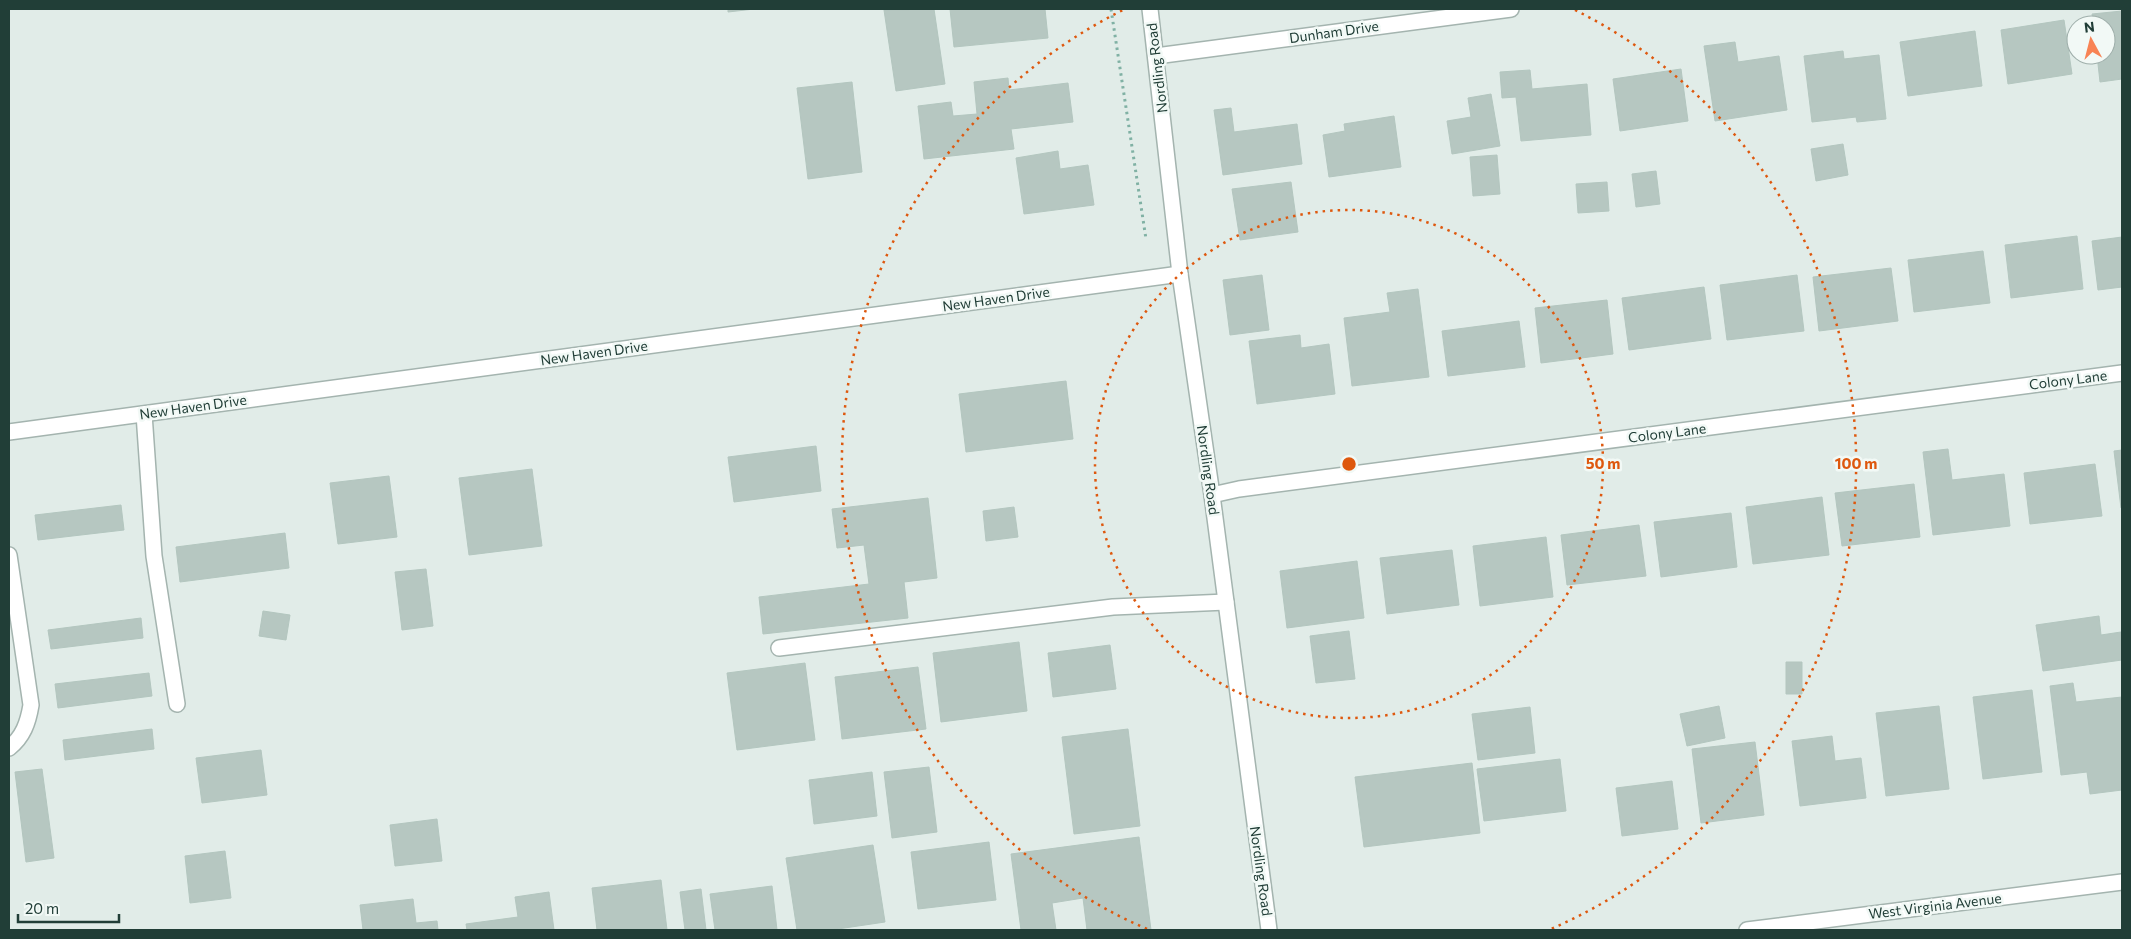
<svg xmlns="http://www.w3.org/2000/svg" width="2131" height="939" viewBox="0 0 2131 939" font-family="Commissioner,sans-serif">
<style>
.building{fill:#b6c7c1;stroke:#b3c6bf}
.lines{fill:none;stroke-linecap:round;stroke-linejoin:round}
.service-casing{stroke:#a4b4af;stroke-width:18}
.minor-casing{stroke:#a4b4af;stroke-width:18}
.tertiary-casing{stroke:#a4b4af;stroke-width:18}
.path{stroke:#80b1a4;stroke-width:3;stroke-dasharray:2.5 4;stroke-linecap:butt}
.service{stroke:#fff;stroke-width:15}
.minor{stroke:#fff;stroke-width:15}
.tertiary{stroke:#fff;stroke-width:15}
.ring{fill:none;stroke:#de580e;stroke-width:2.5;stroke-dasharray:2.5 5}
.labels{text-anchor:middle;stroke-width:5;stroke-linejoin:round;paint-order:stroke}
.street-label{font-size:14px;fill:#213e37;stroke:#f2f9f6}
.centre{fill:#de580e;stroke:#f2f9f6;stroke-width:2.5}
.ring-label{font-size:15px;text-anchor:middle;font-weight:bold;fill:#de580e;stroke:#f2f9f6;stroke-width:5;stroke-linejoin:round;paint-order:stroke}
</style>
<rect width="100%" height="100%" fill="#e1ece8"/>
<path class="building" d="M728 9H754L728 12Z
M934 9 945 84 896 91 884 10Z
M950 9H1045L1048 38 954 47Z
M2122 11V79L2100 82 2097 55H2106V25H2094L2092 14Z
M2064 20 2072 74 2008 84 2001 30Z
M1975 31 1982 86 1908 96 1900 42Z
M1735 42 1738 62 1779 56 1787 110 1715 121 1704 46Z
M1843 51 1844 59 1879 55 1886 119 1857 122 1856 117 1812 122 1804 56Z
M1681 69 1688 121 1620 131 1613 79Z
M1530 70 1532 89 1587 84 1591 135 1521 141 1516 97 1502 98 1500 72Z
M1008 78 1009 90 1068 83 1073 122 1011 129 1014 149 924 159 918 106 951 102 953 116 977 114 974 82Z
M852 82 862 172 808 179 797 88Z
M1491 94 1500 146 1452 154 1447 121 1471 117 1468 98Z
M1231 108 1234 132 1297 124 1302 164 1223 175 1214 110Z
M1394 116 1401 167 1329 177 1323 135 1345 131 1344 124Z
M1843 144 1848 175 1816 181 1811 149Z
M1058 151 1060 169 1088 165 1094 205 1024 214 1016 158Z
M1497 155 1500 194 1473 196 1470 157Z
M1656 171 1660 204 1636 207 1632 174Z
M1291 182 1298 232 1240 240 1232 189Z
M1607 182 1609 211 1578 213 1576 184Z
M2077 236 2083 289 2011 298 2005 245Z
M2122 237V287L2098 290 2092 241Z
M1983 251 1990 303 1914 312 1908 260Z
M1891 268 1898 321 1819 331 1813 277Z
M1262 275 1269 330 1230 335 1223 280Z
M1797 275 1804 331 1727 340 1720 285Z
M1704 287 1711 339 1629 350 1622 298Z
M1418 289 1429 377 1352 386 1344 318 1390 312 1387 293Z
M1607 300 1613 354 1541 363 1535 308Z
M1519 321 1525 367 1448 376 1442 331Z
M1300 335 1301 348 1329 344 1335 394 1257 404 1249 341Z
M1066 381 1073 439 966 452 959 394Z
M816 446 821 491 734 502 728 457Z
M1948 449 1952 480 2004 474 2010 526 1933 535 1923 452Z
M2122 450V508H2121L2114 451Z
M2095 464 2102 516 2030 524 2024 473Z
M532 469 542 546 469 555 459 478Z
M389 476 397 537 338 544 330 483Z
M1914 484 1920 537 1842 546 1835 493Z
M1822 497 1829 555 1753 564 1746 507Z
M928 498 937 578 904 582 908 618 763 634 759 597 869 584 864 545 837 548 832 509Z
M121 505 124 530 38 540 35 515Z
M1014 507 1018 537 986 541 983 511Z
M1731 513 1737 567 1661 577 1654 522Z
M1639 525 1646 576 1567 585 1561 535Z
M285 533 289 568 180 582 176 547Z
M1546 537 1553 597 1480 606 1473 546Z
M1452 550 1459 605 1387 614 1380 558Z
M1357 561 1364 618 1287 628 1280 571Z
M426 569 433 626 402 630 395 572Z
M263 611 290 615 286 640 259 636Z
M2099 616 2101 635 2121 632 2122 660 2043 671 2036 625Z
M141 618 143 638 51 649 48 630Z
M1349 631 1355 679 1316 683 1310 636Z
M1019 642 1027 711 941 722 933 653Z
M1110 645 1116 689 1053 697 1048 653Z
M1786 662H1802V694H1786Z
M805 663 815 740 737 750 727 673Z
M918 667 926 729 842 739 835 677Z
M149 673 152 696 58 708 55 684Z
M2073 683 2076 702 2122 697V790L2090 794 2087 772 2061 775 2050 686Z
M2032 690 2042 772 1983 779 1973 697Z
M1719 706 1725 738 1687 746 1680 714Z
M1939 706 1949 789 1886 796 1876 713Z
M1530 707 1535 753 1478 760 1472 714Z
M152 729 154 749 65 760 63 740Z
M1128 729 1140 826 1074 834 1062 737Z
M1832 736 1835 761 1861 758 1866 798 1800 806 1792 741Z
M1755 742 1764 815 1701 823 1692 749Z
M261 750 267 795 202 803 196 758Z
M1560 759 1566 811 1484 821 1477 769Z
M1472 763 1480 833 1364 847 1355 777Z
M929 767 937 832 892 838 884 772Z
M42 769 54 858 26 862 15 772Z
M872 772 877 816 814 824 809 780Z
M1672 781 1678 829 1622 836 1616 788Z
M437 819 442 861 395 866 390 825Z
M1139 837 1151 930H1087L1083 898 1052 903 1056 930H1021L1011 854Z
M989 842 996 900 918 909 911 852Z
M873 845 885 922 831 930H797L786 858Z
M225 851 231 898 190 903 185 856Z
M661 880 667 930H597L592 888Z
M772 886 777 930H715L710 894Z
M701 889 706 930H685L680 892Z
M549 892 554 930H467L466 924 518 917 515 897Z
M413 899 416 923 437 921 438 930H363L360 905Z"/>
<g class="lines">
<defs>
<path id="service" d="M144 414 154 556 177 704
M9 555 31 705C28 723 23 737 9 748
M779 648 1113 607 1226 602"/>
<path id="minor" d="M1156 56 1511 9
M9 432 1180 274
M1212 495 1239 489 2122 373
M1747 930 2122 882"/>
<path id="tertiary" d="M1150 9 1180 274 1212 495 1269 930"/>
</defs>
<use href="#service" class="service-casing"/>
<use href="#minor" class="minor-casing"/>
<use href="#tertiary" class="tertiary-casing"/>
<path class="path" d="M1111 9 1146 239"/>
<use href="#service" class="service"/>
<use href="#minor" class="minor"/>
<use href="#tertiary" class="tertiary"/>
</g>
<g class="ring">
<circle cx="1349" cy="464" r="254"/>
<path d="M1147 929A507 507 0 0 1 1123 10M1575 10A507 507 0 0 1 1551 929"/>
</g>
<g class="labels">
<g class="street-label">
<text transform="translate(1334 32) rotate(-8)" y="5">Dunham Drive</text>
<text transform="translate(1157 68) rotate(-97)" y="5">Nordling Road</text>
<text transform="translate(996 299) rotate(-8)" y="5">New Haven Drive</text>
<text transform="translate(594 353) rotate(-8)" y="5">New Haven Drive</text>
<text transform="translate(2068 380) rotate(-7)" y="5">Colony Lane</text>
<text transform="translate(193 407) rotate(-8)" y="5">New Haven Drive</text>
<text transform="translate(1667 433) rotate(-7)" y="5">Colony Lane</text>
<text transform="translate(1208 470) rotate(82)" y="5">Nordling Road</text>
<text transform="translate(1261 871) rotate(82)" y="5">Nordling Road</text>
<text transform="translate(1935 906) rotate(-7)" y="5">West Virginia Avenue</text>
</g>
</g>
<circle cx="1349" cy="464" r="8" class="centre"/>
<g class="ring-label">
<text x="1603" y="469">50 m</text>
<text x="1856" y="469">100 m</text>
</g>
<rect width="2131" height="939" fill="none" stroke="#213e37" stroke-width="20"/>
<g transform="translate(2091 40) rotate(353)"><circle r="24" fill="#f2f9f6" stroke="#9eaeaa"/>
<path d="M0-4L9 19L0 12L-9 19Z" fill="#f88354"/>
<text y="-8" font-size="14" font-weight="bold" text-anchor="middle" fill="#213e37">N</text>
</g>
<path d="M18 914v8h101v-8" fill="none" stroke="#213e37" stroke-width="2.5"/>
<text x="25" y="914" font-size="15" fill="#213e37" stroke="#f2f9f6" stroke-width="4" paint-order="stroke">20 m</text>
</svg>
